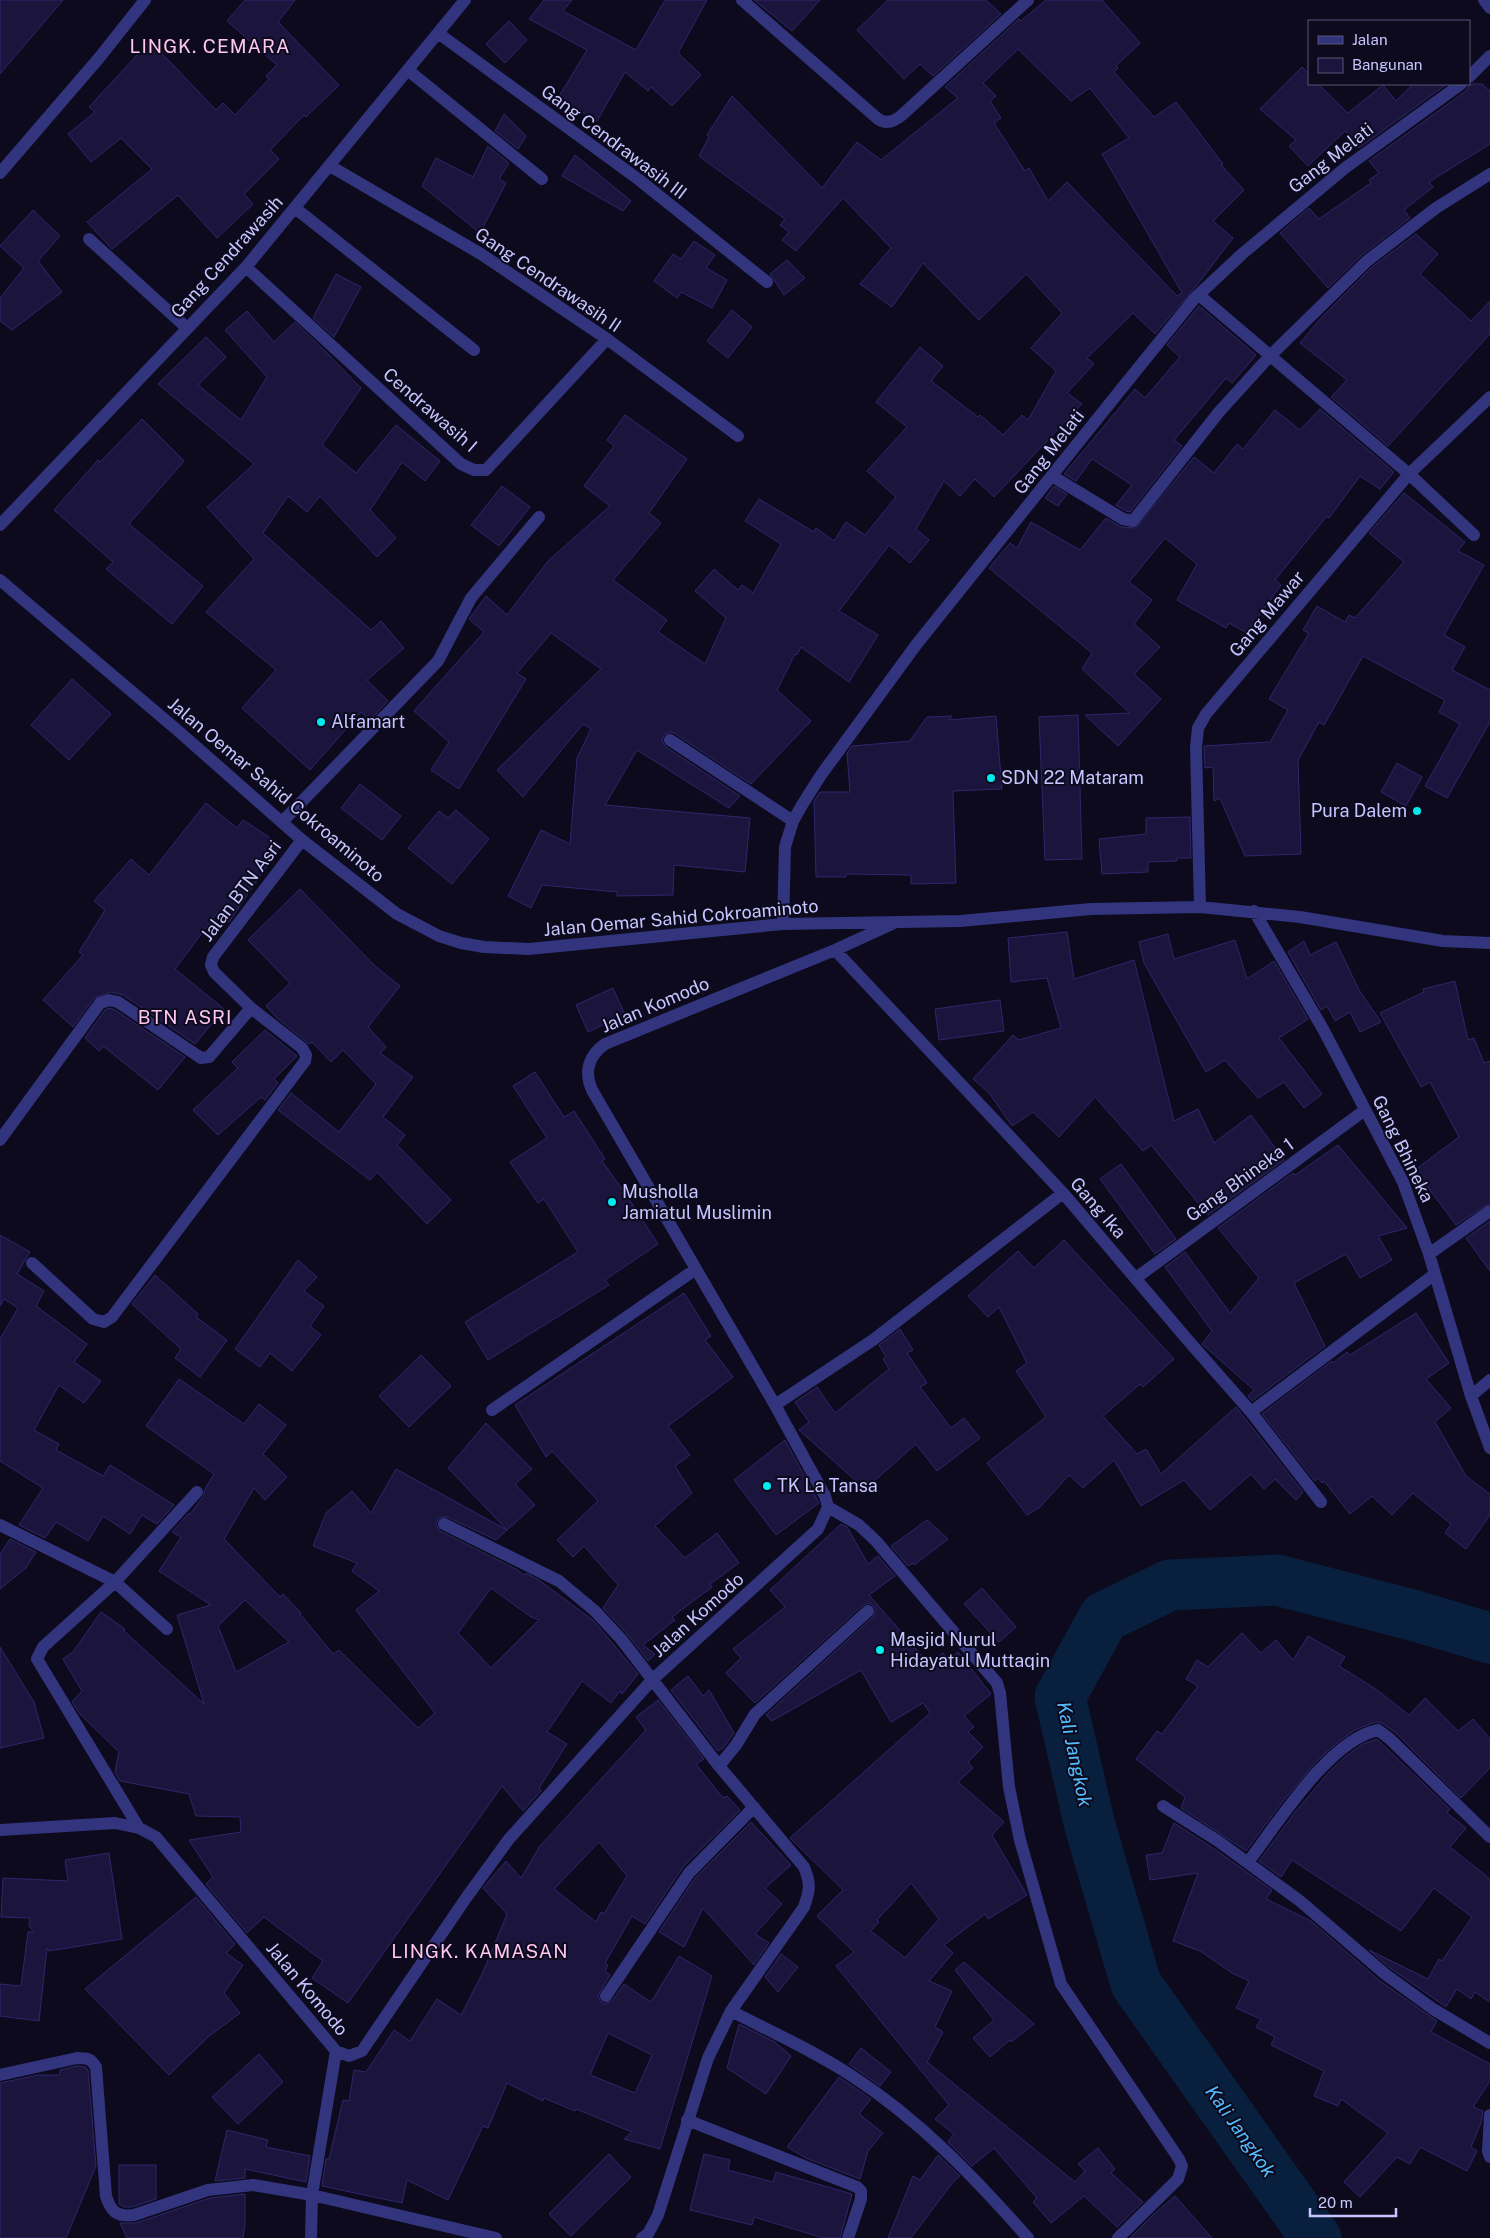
<svg xmlns="http://www.w3.org/2000/svg" width="1490" height="2238" viewBox="0 0 1490 2238" font-family="'Public Sans',sans-serif">
<style>
.lines{fill:none;stroke-linecap:round;stroke-linejoin:round}
.river{stroke:#081f3d;stroke-width:51}
.building{fill:#1b153e;stroke:#2f266b;fill-rule:evenodd}
.minor{stroke:#32357e;stroke-width:12}
.poi-dot{fill:#00eaf0;stroke:#0c0a1c;stroke-width:2}
.labels{text-anchor:middle;stroke-width:4;stroke-linejoin:round;paint-order:stroke}
.street-label{font-size:18px;fill:#c7c5ff;stroke:#0c0a1c}
.poi-label{font-size:18px;fill:#c7c5ff;stroke:#0c0a1c;text-anchor:start}
.neighbourhood-label{font-size:19px;letter-spacing:1px;fill:#ffc7ef;stroke:#0c0a1c}
.water-label{font-size:19px;font-style:italic;fill:#53bcff;stroke:#0c0a1c}
</style>
<rect width="100%" height="100%" fill="#0c0a1c"/>
<g class="lines">
<path class="river" d="M1316 2238 1136 1984 1090 1826 1060 1697 1104 1617 1170 1585 1277 1580 1412 1615 1490 1638"/>
</g>
<path class="building" d="M0 0H63L0 74Z
M245 0H295L278 22 339 85 306 117 304 115 270 150 279 159 244 194 253 204 217 238 178 195 112 249 87 222 152 169 121 138 91 162 68 134 95 112 89 107 150 41 216 110 223 103 235 115 269 79 266 76 277 65 227 21Z
M544 0H572L563 11 636 50 665 0H707L678 53 701 75 672 106 651 87 648 91 625 72 597 121 558 98 587 50 529 19Z
M754 0H820L792 31Z
M888 0H986L1001 14 933 76 920 64 904 79 857 30Z
M1046 0H1102L1140 43 1116 66 1118 68 1114 72 1154 117 1176 102 1223 164 1221 165 1244 190 1213 221 1233 238 1197 285 1155 334 1133 313 1087 358 1094 364 1067 393 1082 404 994 497 975 479 960 496 944 481 916 529 929 540 910 563 889 545 839 611 878 635 849 682 801 647 797 655 795 654 777 690 811 721 751 784 674 733 670 732 664 735 662 740 666 747 740 796 729 808 637 750 605 805 750 818 745 872 674 865 673 895 617 896V892L542 885 531 908 508 896 541 830 570 844 577 758 591 729 583 724 523 797 497 770 601 669 551 633 517 673 526 679 459 789 431 770 449 742 414 711 484 632 469 619 486 596 507 615 548 561 610 506 584 486 614 446 607 440 625 415 687 459 649 513 661 523 613 580 667 620 658 632 705 664 726 618 695 591 714 569 738 590 742 585 753 593 781 544 745 521 759 499 814 532 816 528 834 541 846 522 865 535 896 497 867 471 907 427 876 402 920 347 943 366 931 381 978 417 980 415 1003 435 1022 415 1028 420 1056 371 1031 348 1062 313 1026 274 979 320 923 263 892 307 860 284 891 248 843 198 796 251 782 240 789 232 780 225 785 219 699 156 709 137 707 135 732 96 822 188 857 142 881 160 958 98 945 87 1019 19 1021 21ZM1018 49 1071 101 1090 88 1129 138 1102 154 1182 293 1177 296 1067 182 1048 201 1029 168 1025 171 994 123 1001 118 990 101 996 96 983 83Z
M509 21 527 40 505 63 486 44Z
M1302 67 1309 74V84H1318L1348 113 1383 85 1396 101 1413 84H1447L1359 148 1345 131 1308 166 1289 146 1296 140 1260 109Z
M1473 84H1482L1490 91V144L1429 182 1433 187 1404 210 1410 218 1362 255 1328 288 1280 233 1309 208 1319 219 1371 183 1369 180 1379 173 1369 161 1466 91 1469 85Z
M504 114 526 136 518 149 495 131Z
M488 146 509 163 499 179 506 183 480 233 422 186 436 158 473 177Z
M575 155 631 201 623 211 562 176Z
M33 210 60 236 38 261 62 292 12 330 0 321V298L24 268 0 246Z
M1416 234 1438 254 1420 274 1471 321 1490 301V334L1388 446 1331 397 1347 380 1300 343 1321 318 1372 267Z
M694 241 715 255 706 268 727 280 712 308 681 292 677 298 654 281 673 254 681 259Z
M787 260 805 278 784 295 770 274Z
M336 274 361 287 334 337 313 318Z
M1199 306 1256 355 1232 383 1226 378 1174 440 1182 446 1130 512 1126 511 1116 505 1132 485 1092 459 1076 481 1064 474 1135 389 1145 398 1180 357 1167 345Z
M732 310 752 327 728 358 707 341Z
M247 311 274 342 295 322 326 352 361 388 322 445 356 473 396 425 440 461 425 481 402 462 370 510 396 538 377 557 320 496 307 512 288 496 263 533 371 630 381 621 404 648 367 680 388 701 370 720 361 712 310 770 242 708 276 670 206 612 254 559 207 507 254 464 158 384 206 337 226 357 198 385 241 420 267 377 225 330Z
M1320 409 1394 472 1380 489 1360 476 1329 518 1327 516 1275 580 1281 585 1247 633 1229 623 1226 628 1177 600 1197 564 1165 538 1129 582 1152 600 1134 624 1160 647 1134 674 1161 699 1118 746 1085 715 1130 713 1082 669 1092 653 989 568 1010 543 1017 548 1031 522 1080 550 1106 518 1121 527 1136 528 1194 457 1214 473 1237 444 1243 449 1275 410 1300 430Z
M142 419 184 461 129 524 203 586 172 624 106 569 113 562 54 510 98 460 100 462Z
M502 486 530 507 499 546 471 525Z
M1054 486 1067 494 1058 506 1045 498Z
M1404 493 1465 542 1458 551 1484 565 1444 635 1465 647 1452 670 1490 690V722L1447 798 1425 786 1460 724 1439 712 1445 700 1363 656 1324 725 1319 722 1298 760 1301 854 1245 856 1220 798 1214 801 1213 767 1205 768 1204 746 1270 742 1288 710 1269 699 1309 633 1303 630 1317 606 1345 622 1349 615 1355 618 1404 562 1369 533Z
M72 679 111 714 69 760 31 725Z
M1078 715 1082 859 1045 860 1039 717Z
M952 716 949 720 996 716 1002 789 953 791 956 883 911 884V875L846 874V877H816L814 801 820 792H850L847 753 852 746 910 741 927 717Z
M1397 763 1422 777 1406 806 1381 792Z
M360 784 401 816 382 840 341 808Z
M206 803 237 828 243 820 281 845 229 922 217 913 175 969 224 1009 195 1044 123 995 111 992 94 998 73 1027 43 1000 83 955 79 952 105 910 94 901 131 859 149 875Z
M456 810 489 839 452 884 408 848 439 811 448 818Z
M1190 817 1191 858H1177V861L1148 862V872L1102 874 1099 839 1146 834V818Z
M300 889 376 967 400 986 368 1027 386 1047 380 1053 413 1077 383 1117 405 1135 397 1145 451 1200 427 1224 377 1172 370 1180 278 1110 291 1093 339 1132 376 1084 343 1050 331 1062 312 1042 309 1044 277 1018 266 1006 290 983 248 940Z
M1067 932 1074 979 1134 960 1174 1121 1198 1109 1214 1143 1251 1115 1284 1160 1208 1215 1151 1145 1143 1151 1095 1097 1059 1137 1033 1112 1012 1126 989 1093 973 1079 1013 1035 1019 1040 1061 1028 1047 978 1011 982 1008 938Z
M1168 934 1174 959 1235 940 1247 979 1274 961 1308 1019 1279 1038 1322 1094 1304 1108 1284 1082 1258 1098 1225 1060 1206 1072 1144 963 1139 942Z
M1304 941 1310 955 1336 942 1359 990 1381 1022 1360 1032 1350 1012 1335 1021 1327 1006 1321 1010 1288 952Z
M1455 981 1468 1040 1474 1038 1484 1063 1490 1061V1203L1456 1225 1415 1170 1459 1137 1430 1082 1421 1087 1380 1013 1424 992 1423 989Z
M613 988 625 1015 588 1032 576 1005Z
M1000 1000 1004 1031 939 1040 935 1009Z
M109 1008 115 1010 185 1057 158 1090 103 1046 99 1051 85 1038 105 1010Z
M265 1030 297 1056 274 1079 278 1083 265 1100 261 1097 218 1135 193 1110 238 1068 232 1062Z
M535 1072 564 1117 574 1111 605 1159 602 1161 625 1193 658 1244 605 1280 609 1285 488 1360 465 1322 578 1252 544 1199 538 1203 510 1162 547 1138 513 1086Z
M1338 1145 1407 1228 1378 1236 1392 1260 1360 1278 1346 1254 1294 1283 1325 1346 1252 1401 1248 1396 1254 1390 1202 1344 1212 1331 1165 1267 1185 1252 1230 1313 1259 1278 1218 1228 1293 1173 1295 1175Z
M1121 1164 1176 1239 1155 1254 1100 1179Z
M1490 1221V1271L1466 1238Z
M0 1235 30 1252 17 1274 44 1291 36 1306 87 1344 74 1362 101 1381 84 1403 59 1385 34 1430 59 1444 56 1450 103 1476 110 1465 174 1505 157 1524 142 1515 130 1534 103 1516 88 1541 56 1522 45 1538 19 1525 43 1488 0 1461V1339L18 1308 4 1299 0 1306Z
M1064 1240 1174 1359 1143 1387 1140 1384 1103 1416 1137 1454 1146 1449 1161 1474 1236 1407 1303 1492 1296 1500 1275 1479 1264 1489 1251 1474 1210 1510 1184 1480 1141 1506 1114 1460 1083 1488 1069 1475 1040 1507 1027 1515 987 1463 1046 1417 1016 1371 1027 1363 999 1307 988 1317 968 1296 1018 1251 1034 1268Z
M298 1260 317 1277 304 1291 324 1306 310 1326 321 1335 292 1371 270 1353 260 1367 235 1349Z
M155 1275 198 1314 196 1317 227 1340 200 1377 175 1358 181 1349 132 1304Z
M684 1293 711 1336 705 1340 733 1377 668 1426 690 1455 675 1466 692 1493 655 1526 685 1558 717 1533 739 1563 710 1584 712 1587 672 1617 675 1620 643 1645 655 1654 648 1661 627 1634 603 1608 618 1585 584 1546 573 1557 557 1540 598 1501 552 1451 546 1457 515 1405Z
M1416 1313 1449 1363 1426 1379 1451 1408 1435 1422 1466 1476 1490 1494V1515L1466 1549 1445 1533 1451 1524 1413 1493 1392 1515 1372 1496 1350 1514 1324 1481 1322 1483 1318 1478 1315 1481 1262 1414 1332 1361 1333 1363 1347 1352 1350 1355Z
M900 1329 913 1350 907 1353 927 1383 920 1387 951 1428 964 1418 980 1438 937 1471 916 1444 865 1489 799 1430 809 1422 795 1402 817 1387 835 1413 889 1369 883 1359 886 1357 879 1345Z
M421 1355 451 1386 409 1427 379 1396Z
M179 1379 244 1424 259 1404 286 1425 263 1454 287 1477 265 1500 254 1488 224 1539 280 1597 283 1594 301 1613 300 1614 333 1654 339 1650 418 1728 435 1713 356 1610 379 1591 352 1571 357 1563 313 1546 326 1513 352 1491 371 1513 396 1469 507 1530 496 1540 447 1517 439 1518 436 1524 440 1531 516 1569 524 1575 526 1573 539 1580 594 1621 638 1674 622 1694 620 1691 611 1703 582 1681 547 1732 567 1744 539 1788 541 1791 523 1811 502 1786 348 2003 312 1978 323 1961 264 1917 247 1933 206 1884 213 1877 189 1840 241 1832 240 1817 196 1816 189 1794 120 1781 115 1772 119 1752 80 1714 72 1702 82 1691 63 1659 73 1652 101 1612 125 1629 123 1630 204 1704 177 1615 211 1605 159 1571 181 1537 172 1532 188 1514H190L203 1497 205 1489 214 1474 146 1426ZM491 1588 531 1617 539 1620 491 1668 458 1633ZM245 1600 289 1642 236 1672 218 1626Z
M486 1423 532 1469 515 1484 535 1505 507 1530 448 1468Z
M785 1440 819 1503 776 1535 734 1480Z
M927 1520 948 1539 914 1565 913 1563 908 1566 891 1546Z
M841 1524 847 1527 868 1564 878 1556 895 1576 869 1595 929 1664 943 1653 949 1660 958 1652 991 1694 964 1716 974 1727 968 1732 983 1747 968 1762 973 1768 958 1782 1004 1822 992 1835 1027 1895 988 1919 985 1914 944 1945 953 1953 929 1981 952 1991 935 2027 943 2032 927 2062 1075 2182 1085 2171 1078 2164 1098 2148 1115 2169 1111 2173 1143 2202 1117 2227 1084 2196 1051 2223 1033 2202 1037 2198 994 2148 972 2166 948 2142 954 2134 935 2119 949 2105 836 1966 854 1952 817 1916 843 1890 790 1838 930 1713 923 1703 891 1722 861 1670 772 1721 766 1715 873 1617 876 1609 870 1603 863 1605 755 1703 726 1673 741 1658 733 1649 785 1607 770 1590ZM911 1883 939 1919 905 1958 871 1931 879 1922 877 1920Z
M10 1539 36 1552 26 1568 0 1589V1554Z
M982 1588 1016 1627 999 1642 964 1604Z
M1242 1633 1261 1653 1276 1640 1293 1660 1308 1636 1345 1657 1339 1666 1377 1690 1409 1715 1425 1698 1458 1731 1473 1719 1490 1739V1768L1461 1798 1396 1733 1382 1723 1375 1722 1355 1730 1337 1743 1318 1760 1283 1801 1246 1851 1181 1808 1185 1797 1136 1759 1157 1731 1162 1734 1198 1686 1186 1679 1197 1660 1208 1667Z
M0 1647 34 1702 44 1738 0 1748Z
M688 1676 703 1696 709 1690 734 1733 723 1748 718 1751 671 1690Z
M658 1700 704 1759 696 1764 723 1798 727 1796 740 1810 683 1867 645 1924 632 1916 605 1963 608 1965 605 1971 610 1975 598 1996 601 2002 605 2004 612 2001 624 1984 651 2002 679 1956 712 1976 660 2149 624 2139 632 2132 576 2109 575 2111 544 2098 543 2101 507 2083 488 2128 483 2126 448 2200 407 2180 402 2203 322 2186 326 2159H329L343 2100 349 2101 354 2070 366 2072 394 2030 410 2041 437 1999 461 2015 483 1972 507 1914 483 1888 506 1861 521 1878 540 1846 646 1730 636 1717ZM599 1842 627 1876 604 1914 601 1912 596 1922 554 1889ZM608 2033 652 2055 635 2093 590 2075Z
M1377 1739 1450 1809 1447 1813 1466 1828 1450 1847 1490 1879V2002L1475 1992 1471 1999 1457 1989 1446 2007 1390 1968 1369 1950 1428 1979 1439 1959 1442 1961 1472 1917 1434 1888 1401 1931 1292 1860 1281 1877 1259 1861 1296 1811 1329 1772 1346 1756 1363 1744Z
M751 1822 791 1865 765 1888 782 1904 755 1934 769 1943 754 1965 703 1908 684 1947 659 1932 695 1878Z
M1174 1823 1213 1848 1272 1890 1266 1899 1311 1921 1380 1981 1437 2021 1431 2032 1490 2064V2081L1473 2107 1483 2111 1481 2123 1471 2147 1477 2151 1467 2171 1420 2147 1410 2164 1397 2157 1360 2197 1344 2182 1388 2133 1341 2099 1338 2106 1314 2096 1324 2071 1271 2045 1275 2037 1256 2027 1261 2019 1236 2008 1249 1981 1232 1973 1200 1951 1173 1941 1198 1873 1150 1880 1146 1855 1162 1853Z
M109 1853 122 1939 49 1951 47 1948 39 2021 0 2016V1984L21 1986 28 1932H34L29 1926 30 1918 1 1917 3 1878 68 1881 65 1860Z
M196 1897 235 1944 226 1953 243 1965 224 1993 240 2013 208 2037 169 2075 85 1989Z
M781 1954 798 1967 778 1992 765 1977Z
M964 1962 1034 2024 1011 2042 1010 2040 990 2057 973 2038 994 2020 955 1970Z
M739 2024 775 2042 791 2056 766 2094 727 2068Z
M861 2048 891 2072 880 2086 849 2064Z
M259 2054 283 2082 238 2124 212 2097Z
M77 2066 85 2067 88 2070 96 2166 66 2238H0V2083L38 2075H60V2070Z
M839 2077 871 2099 859 2114 883 2133 868 2151 860 2179 806 2158 787 2147Z
M227 2130 268 2140 266 2147 310 2156 306 2182 245 2169V2178L215 2181Z
M609 2154 631 2177 571 2236 549 2214Z
M704 2154 730 2160 728 2170 773 2182 776 2172 852 2194 840 2238H823L754 2217 752 2225 690 2210Z
M938 2155 960 2176 953 2182 911 2238H888L913 2176 920 2180Z
M119 2165H156V2199L132 2207H124L119 2204Z
M245 2194V2224L243 2238H127L120 2223H136L210 2198Z
M1175 2196 1212 2238H1130L1155 2213Z"/>
<g class="lines">
<path class="minor" d="M742 0 878 119C887 125 895 121 902 115L1028 0
M1484 0 1490 8
M438 33 638 179 767 282
M409 71 542 179
M1469 77 1490 56
M330 166 481 254 607 339 738 436
M0 173 99 58 145 0
M295 208 474 350
M89 239 187 328
M246 267 461 464 474 470H486L607 339
M1199 295 1409 474 1474 535
M1052 476 1123 519 1133 521 1219 412 1269 357 1367 261 1436 208 1490 174
M0 525 246 267 465 0
M0 580 176 729 302 840 397 914 439 936 461 943 484 947 529 949 783 924 960 921 1091 909 1200 907 1300 917 1443 941 1490 943
M670 740 793 821
M282 822 438 661 471 598 539 517
M1200 907 1196 747 1198 728 1206 714 1409 474 1490 397
M1254 911 1323 1029 1403 1182 1429 1254 1471 1396 1490 1448
M783 924 785 847 793 821 802 805 821 775 916 645 1118 393 1194 299 1242 254 1345 168 1461 84
M835 950 1063 1193 1186 1338 1251 1412 1321 1502
M0 1140 100 1003 109 1000 118 1002 201 1058 209 1057 251 1008
M1429 1254 1490 1211
M32 1263 93 1319 104 1322 112 1317 305 1061 306 1055 302 1048 251 1008 214 972 211 965 213 957 302 840
M1136 1278 1365 1110
M1471 1396 1490 1380
M775 1405 873 1340 1063 1193
M492 1410 696 1269
M1251 1412 1435 1274
M828 1507 859 1525 876 1541 997 1683 1000 1693 1009 1787 1020 1840 1061 1984 1179 2159 1182 2166 1178 2179 1118 2238
M444 1524 559 1581 595 1611 621 1639 719 1766 804 1867C811 1884 810 1890 804 1907L731 2011 708 2058 658 2215 648 2234 642 2238
M0 1525 115 1582 167 1629
M719 1766 736 1745 755 1714 868 1611
M1163 1806 1218 1841 1300 1901 1385 1974 1433 2009 1490 2043
M139 1828 37 1659 43 1647 115 1582 197 1492
M0 1830 115 1823 139 1828 156 1837 336 2051 349 2056 362 2051 466 1898 509 1839 652 1680 818 1529 828 1507 825 1496 775 1405 592 1090C584 1072 588 1056 605 1044L835 950 894 923
M1248 1862C1278 1823 1329 1740 1378 1730L1390 1739 1490 1837
M606 1996 689 1873 754 1807
M731 2011C772 2032 814 2051 852 2076 920 2120 975 2178 1028 2238
M0 2075 77 2058C86 2058 91 2058 96 2067L106 2196C111 2212 117 2217 134 2215L208 2190 253 2185 312 2195 496 2238
M1490 2115 1488 2151 1490 2157
M687 2120 857 2187 861 2191V2199L848 2238
M311 2238 312 2195 336 2051"/>
</g>
<g class="poi-dot">
<circle cx="321" cy="722" r="5"/>
<circle cx="991" cy="778" r="5"/>
<circle cx="1417" cy="811" r="5"/>
<circle cx="612" cy="1202" r="5"/>
<circle cx="767" cy="1486" r="5"/>
<circle cx="880" cy="1650" r="5"/>
</g>
<g class="labels">
<g class="street-label">
<text transform="translate(614 142) rotate(37)" y="6">Gang Cendrawasih III</text>
<text transform="translate(1331 158) rotate(-38)" y="6">Gang Melati</text>
<text transform="translate(227 257) rotate(-48)" y="6">Gang Cendrawasih</text>
<text transform="translate(548 280) rotate(34)" y="6">Gang Cendrawasih II</text>
<text transform="translate(430 410) rotate(41)" y="6">Cendrawasih I</text>
<text transform="translate(1049 452) rotate(-52)" y="6">Gang Melati</text>
<text transform="translate(1267 614) rotate(-50)" y="6">Gang Mawar</text>
<text transform="translate(276 790) rotate(40)" y="6">Jalan Oemar Sahid Cokroaminoto</text>
<text transform="translate(241 891) rotate(-53)" y="6">Jalan BTN Asri</text>
<text transform="translate(681 918) rotate(-5)" y="6">Jalan Oemar Sahid Cokroaminoto</text>
<text transform="translate(655 1005) rotate(-23)" y="6">Jalan Komodo</text>
<text transform="translate(1403 1149) rotate(64)" y="6">Gang Bhineka</text>
<text transform="translate(1240 1180) rotate(-36)" y="6">Gang Bhineka 1</text>
<text transform="translate(1098 1208) rotate(49)" y="6">Gang Ika</text>
<text transform="translate(698 1615) rotate(-42)" y="6">Jalan Komodo</text>
<text transform="translate(307 1989) rotate(50)" y="6">Jalan Komodo</text>
</g>
<g class="poi-label">
<text x="331" y="728">Alfamart</text>
<text x="1001" y="784">SDN 22 Mataram</text>
<text x="1407" y="817" text-anchor="end">Pura Dalem</text>
<text x="622" y="1198">Musholla<tspan x="622" dy="21">Jamiatul Muslimin</tspan></text>
<text x="777" y="1492">TK La Tansa</text>
<text x="890" y="1646">Masjid Nurul<tspan x="890" dy="21">Hidayatul Muttaqin</tspan></text>
</g>
<g class="neighbourhood-label">
<text x="210" y="53">LINGK. CEMARA</text>
<text x="185" y="1024">BTN ASRI</text>
<text x="480" y="1958">LINGK. KAMASAN</text>
</g>
<g class="water-label">
<text transform="translate(1075 1754) rotate(78)" y="7">Kali Jangkok</text>
<text transform="translate(1241 2131) rotate(55)" y="7">Kali Jangkok</text>
</g>
</g>
<rect x="1308" y="20" width="162" height="65" fill="#0c0a1c" stroke="#575577"/>
<rect x="1318" y="36" width="25" height="8" fill="#32357e" stroke="#575577"/>
<text x="1352" y="45" font-size="15" fill="#c7c5ff">Jalan</text>
<rect x="1318" y="58" width="25" height="15" fill="#1b153e" stroke="#575577"/>
<text x="1352" y="70" font-size="15" fill="#c7c5ff">Bangunan</text>
<path d="M1310 2208v8h86v-8" fill="none" stroke="#c7c5ff" stroke-width="2.5"/>
<text x="1318" y="2208" font-size="15" fill="#c7c5ff" stroke="#0c0a1c" stroke-width="4" paint-order="stroke">20 m</text>
</svg>
